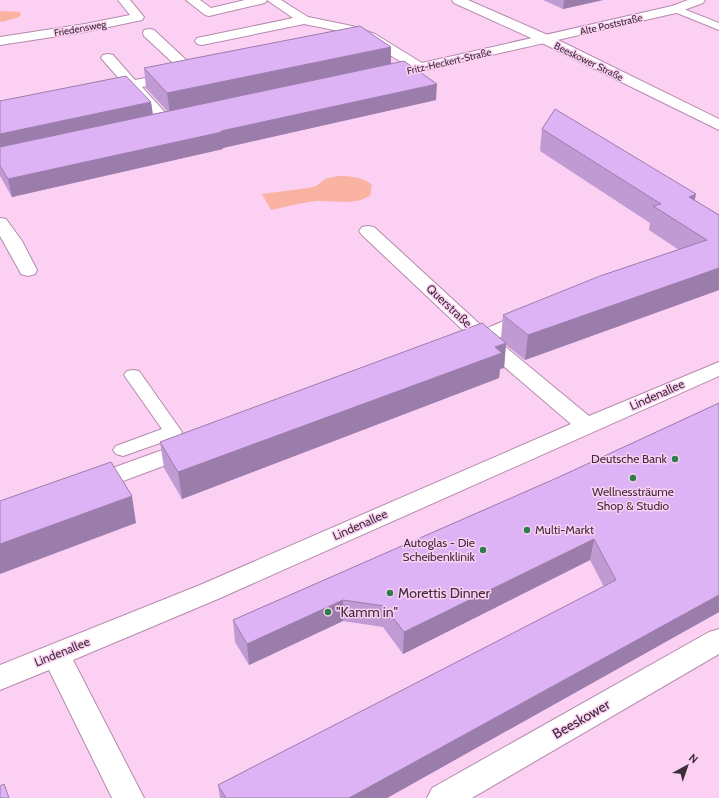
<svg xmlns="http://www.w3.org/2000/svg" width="719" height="798" viewBox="0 0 719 798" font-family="Cabin,sans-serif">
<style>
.green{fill:#fab2a2}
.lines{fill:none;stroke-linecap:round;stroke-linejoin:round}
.lane-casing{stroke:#b48bac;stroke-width:2}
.street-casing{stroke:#b48bac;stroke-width:2}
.primary-casing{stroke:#b48bac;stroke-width:2}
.lane{fill:#fff;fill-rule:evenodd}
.street{fill:#fff;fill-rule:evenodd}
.primary{fill:#fff;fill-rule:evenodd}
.wall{fill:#bf9ad3}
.shaded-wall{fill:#9b7dac}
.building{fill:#deb3f5;stroke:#9b7dac}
.poi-dot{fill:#2f7d4d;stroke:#fcd0f2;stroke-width:1.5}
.labels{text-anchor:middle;stroke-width:3;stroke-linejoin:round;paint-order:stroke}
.far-street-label{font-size:10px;fill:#3e2d3a;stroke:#fcd0f2}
.street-label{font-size:12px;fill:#3e2d3a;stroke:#fcd0f2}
.poi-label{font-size:12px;fill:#3e2d3a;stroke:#fcd0f2;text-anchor:end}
.near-poi-label{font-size:14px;fill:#3e2d3a;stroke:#fcd0f2;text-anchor:start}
.near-street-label{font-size:14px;fill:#3e2d3a;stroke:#fcd0f2}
</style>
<rect width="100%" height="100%" fill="#fcd0f2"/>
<path class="green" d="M0 11 20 12 21 15 19 17 2 22 0 21Z
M338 176C348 176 364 177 372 185L370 196C350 206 339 200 318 201 303 202 286 207 271 210L262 194 308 188 316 186 325 179Z"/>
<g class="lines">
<defs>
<path id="lane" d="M676 6 719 23V30L672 11 671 9Z
M133 370 139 371 182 432 180 436 123 456 116 454 113 450 116 446 162 429 124 375 127 371Z"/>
<path id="street" d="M118 0H130L144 17 142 20 85 32 0 45V37L85 24 130 15Z
M186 0H200L211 8 245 0H281L308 17 352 26 375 34 422 63 672 6 688 0H705L703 3 676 13 386 79 381 78 379 75 381 72 408 66 365 40 344 32 304 24 202 45 197 44 195 41 197 38 293 18 267 0 265 3 209 16 205 15Z
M149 29 154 30 197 70 199 73 197 76 192 77 187 76 144 36 143 33 144 30Z
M108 54 113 55 135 80 175 72 180 73 182 76 180 79 142 87 171 119 174 122 171 125 166 127 161 125 129 90 105 94 100 93 98 90 100 87 122 82 101 58 103 55Z
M0 218 6 219 22 241 37 270 35 274 28 276 21 274 19 270 0 236Z
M368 226 374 227 485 329C500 323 521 311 537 315L540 319 537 323 496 339 589 416 719 362V376L218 599 73 660 144 798H112L49 670 0 690V665L200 585 571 424 479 345 467 349 460 347 457 343 460 339 468 335 362 235 359 231 362 227Z
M190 440 198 443 202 448 198 453 91 493 82 491 79 485 82 479Z
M719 629V654L472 798H427L432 788 709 632Z"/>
<path id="primary" d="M452 0H468L550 36 719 119V130L540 42 454 3Z"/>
</defs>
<use href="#lane" class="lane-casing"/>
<use href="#street" class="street-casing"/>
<use href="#primary" class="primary-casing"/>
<use href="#lane" class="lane"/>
<use href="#street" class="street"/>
<use href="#primary" class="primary"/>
</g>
<path class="wall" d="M543 0H603L563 9Z
M391 47V63L436 100 223 148V149L12 197 0 176V101L151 102 153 114 167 111 146 88 144 68Z
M542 129 695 200 719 215V290L525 360 506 345 504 368 500 369 499 378 182 499 164 468 160 442 501 338 503 315 679 250 649 230 650 223 540 151Z
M719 403V612L387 798H220L218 785 604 587 590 560 403 654 383 627 343 621 249 665 235 642 233 620 559 477Z"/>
<path class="shaded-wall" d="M564 0H603L563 9Z
M391 47V67L170 114 167 93Z
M437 84 436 100 223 148V149L12 197 8 179 221 131Z
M151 102 153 118 0 151V134Z
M696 194 691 218 689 197Z
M719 268V290L525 360 528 335Z
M506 343 504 368 500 369 499 378 182 499 178 472Z
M132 496 136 523 0 574V544Z
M594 539 590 560 403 654 404 632Z
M719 595V612L387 798H349Z
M343 600V621L249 665 247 644Z"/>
<path class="building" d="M360 26 391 47 167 93 144 68Z
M404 61 437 84 221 131 222 132 8 179 0 166V147Z
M126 76 151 102 0 134V101Z
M555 109 696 194 689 197 719 215V268L528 335 503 315 600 276 707 240 653 206 661 204 542 129Z
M482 323 506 343 495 347 502 353 178 472 160 442Z
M719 403V595L349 798H226L218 785 616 580 594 539 404 632 384 606 343 600 247 644 233 620 559 477Z
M111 462 132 496 0 544V501Z
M4 784 9 798H0V786Z"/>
<g class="poi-dot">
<circle cx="675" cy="459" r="4"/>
<circle cx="633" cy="478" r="4"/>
<circle cx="527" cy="530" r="4"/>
<circle cx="483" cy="550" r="4"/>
<circle cx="390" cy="593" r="4"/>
<circle cx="328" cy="612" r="4"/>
</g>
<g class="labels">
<g class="far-street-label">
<text transform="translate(611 24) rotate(-13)" y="4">Alte Poststraße</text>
<text transform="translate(80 28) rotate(-10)" y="4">Friedensweg</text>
<text transform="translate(449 61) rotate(-13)" y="4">Fritz-Heckert-Straße</text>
<text transform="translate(589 61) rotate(26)" y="4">Beeskower Straße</text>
</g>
<g class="street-label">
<text transform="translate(449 306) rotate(43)" y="4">Querstraße</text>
<text transform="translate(657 395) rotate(-24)" y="4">Lindenallee</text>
<text transform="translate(360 525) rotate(-24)" y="4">Lindenallee</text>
<text transform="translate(62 652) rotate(-22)" y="4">Lindenallee</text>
</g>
<g class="poi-label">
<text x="667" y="463">Deutsche Bank</text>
<text x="633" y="496" text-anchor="middle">Wellnessträume<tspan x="633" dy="14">Shop &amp; Studio</tspan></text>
<text x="535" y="534" text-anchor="start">Multi-Markt</text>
<text x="475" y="547">Autoglas - Die<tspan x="475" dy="14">Scheibenklinik</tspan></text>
</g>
<g class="near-poi-label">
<text x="398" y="598">Morettis Dinner</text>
<text x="336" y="617">"Kamm in"</text>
</g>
<g class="near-street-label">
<text transform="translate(581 719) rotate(-30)" y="5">Beeskower</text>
</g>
</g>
<g transform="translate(687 766) rotate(40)" stroke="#fcd0f2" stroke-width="3" paint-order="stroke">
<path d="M0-3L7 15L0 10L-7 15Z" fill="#3e2d3a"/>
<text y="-6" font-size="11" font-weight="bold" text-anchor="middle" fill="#3e2d3a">N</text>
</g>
</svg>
